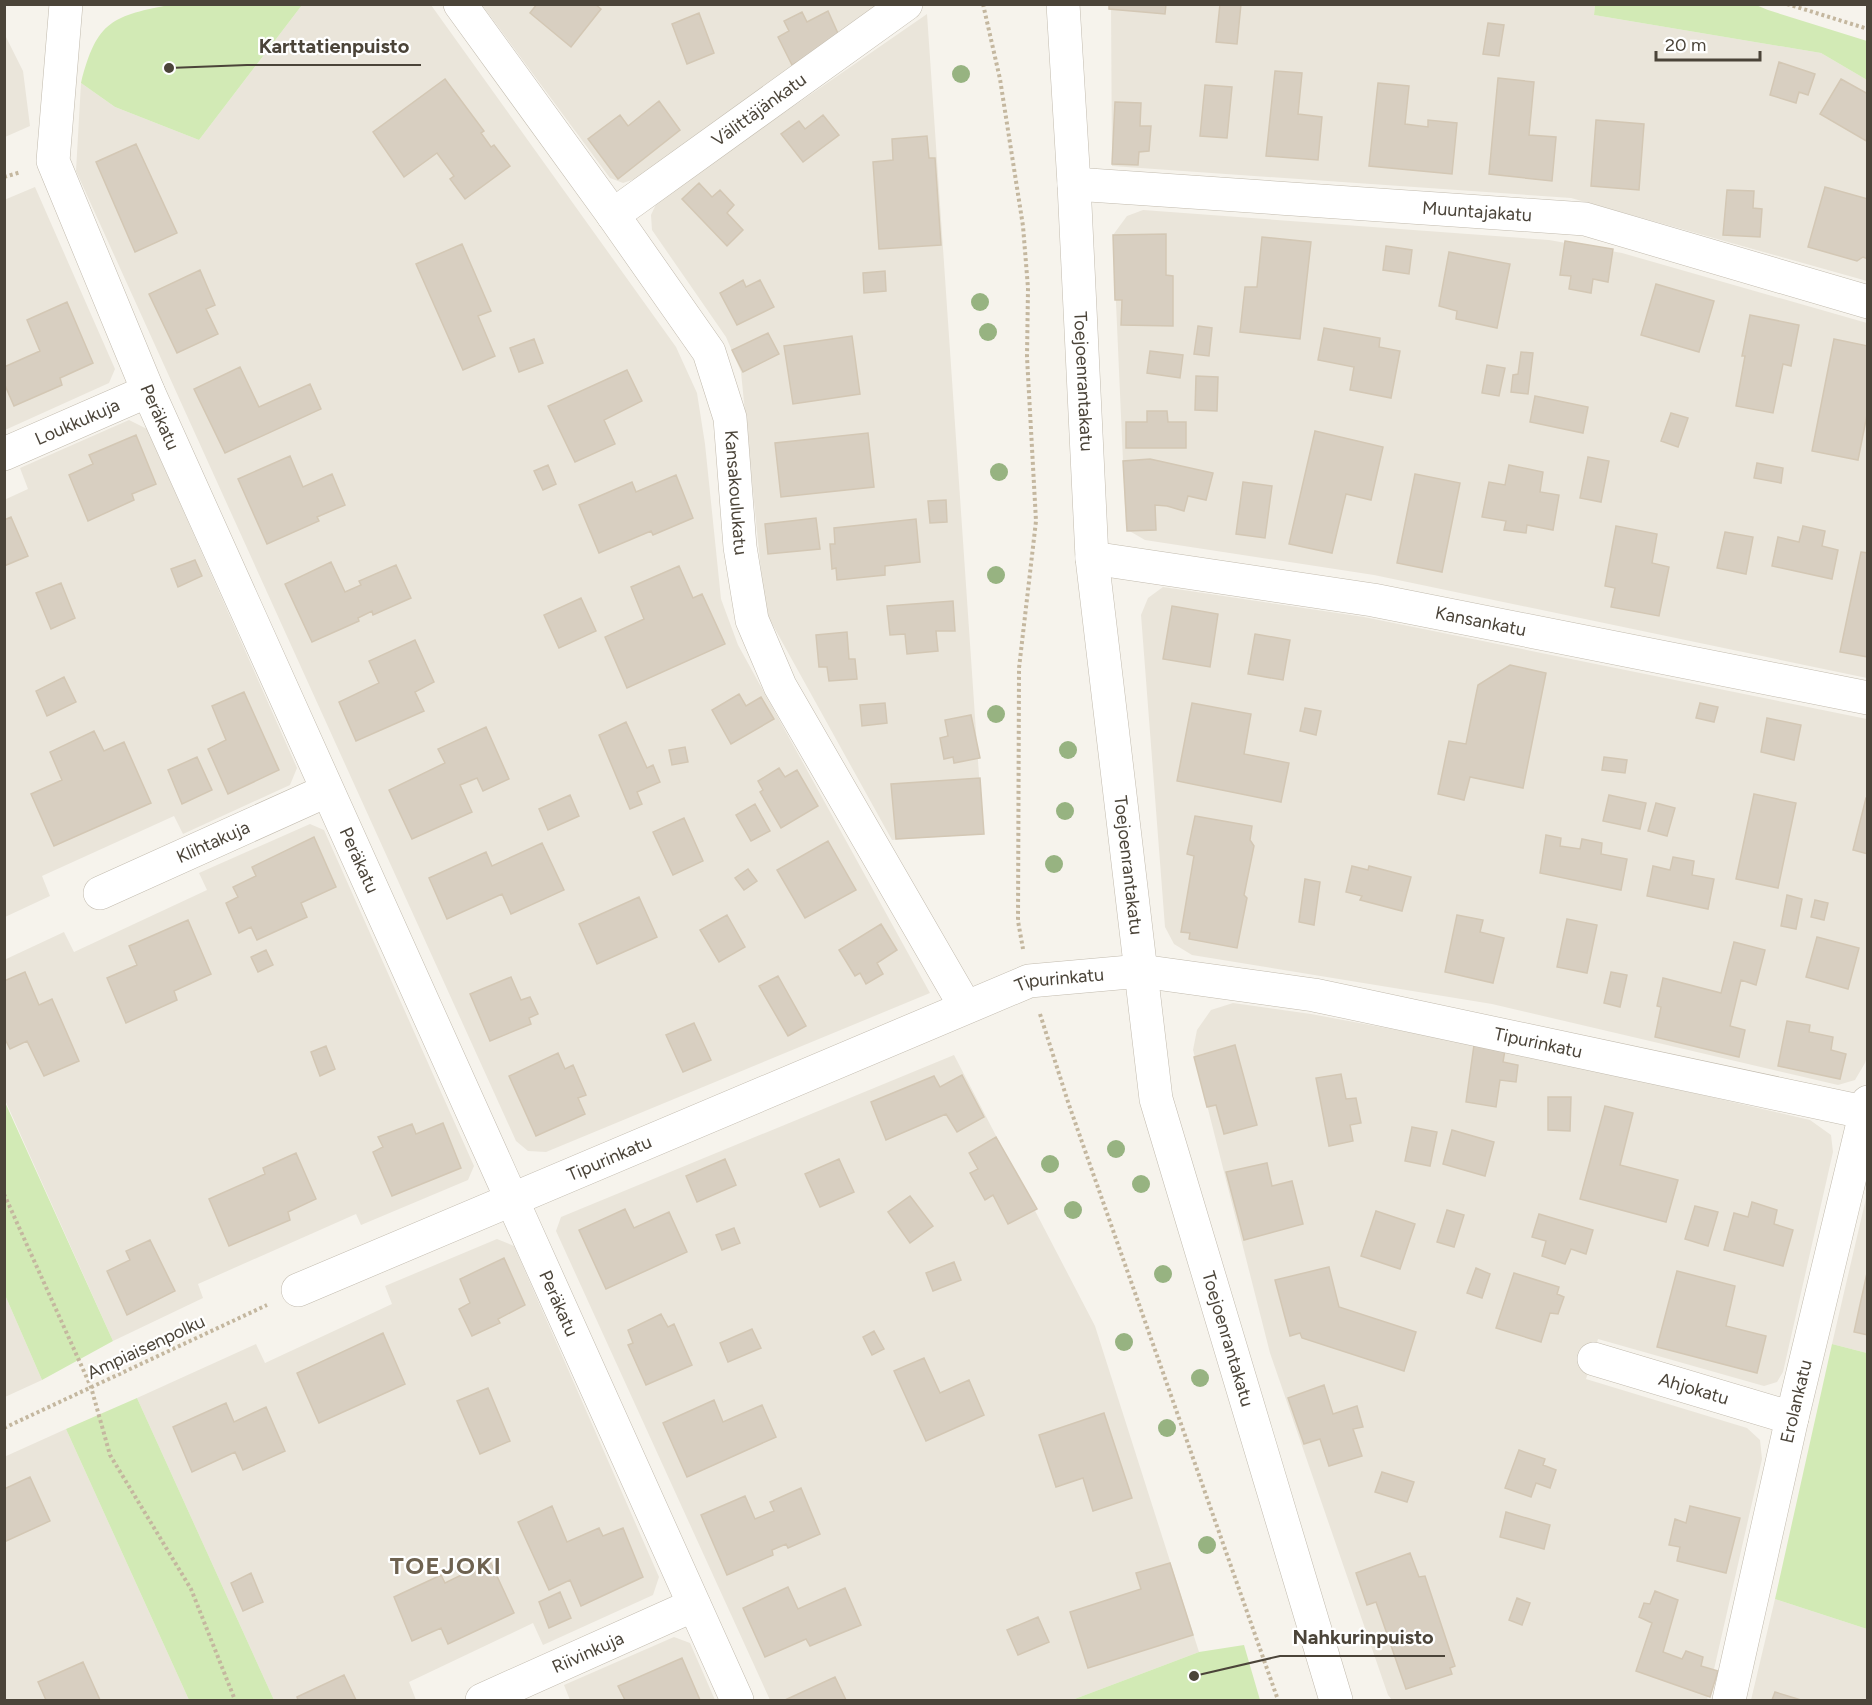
<svg xmlns="http://www.w3.org/2000/svg" width="1872" height="1705" viewBox="0 0 1872 1705" font-family="Figtree,sans-serif">
<style>
.residential{fill:#eae5da}
.green{fill:#d2eab5}
.building{fill:#d8cfc1;stroke:#d3c7b4;stroke-width:1.5}
.lines{fill:none;stroke-linecap:round;stroke-linejoin:round}
.minor-casing{stroke:#c2bbae;stroke-width:34}
.path{stroke:#c4b79f;stroke-width:4;stroke-dasharray:3 3;stroke-linecap:butt}
.minor{stroke:#fff;stroke-width:33}
.tree{fill:#97b381}
.labels{text-anchor:middle;stroke-width:4.5;stroke-linejoin:round;paint-order:stroke}
.street-label{font-size:18px;fill:#4b4439;stroke:#fff}
.district-label{font-size:24px;font-weight:bold;letter-spacing:1.5px;fill:#6e6250;stroke:#fff}
.leader{fill:none;stroke:#4b4439;stroke-width:2}
.callout-dot{fill:#4b4439;stroke:#fff;stroke-width:2}
.callout-label{font-size:20px;text-anchor:middle;font-weight:bold;fill:#4b4439;stroke:#fff;stroke-width:4.5;stroke-linejoin:round;paint-order:stroke}
</style>
<rect width="100%" height="100%" fill="#f6f3ec"/>
<path class="residential" d="M302 5H431L676 347 697 393 705 444 721 599 738 645 930 993 546 1152 528 1151 516 1141 76 171 81 83 115 107 199 140Z
M482 5H882L635 179 623 183 610 178Z
M1111 5H1595L1594 15 1821 53 1867 80V281L1571 198 1112 166Z
M927 14 983 834 892 840 765 611 741 372 726 337 652 230 651 215 658 200Z
M5 35 23 71 30 126 5 137Z
M35 187 115 369 109 383 5 430 4 200Z
M1143 210 1549 240 1622 253 1867 323V678L1374 575 1145 540 1126 529 1113 235 1127 216Z
M129 420 147 429 297 768 290 785 183 834 174 816 42 876 50 896 5 917 4 500 28 489 20 468Z
M1163 587 1364 617 1867 719 1868 1053 1865 1063 1855 1080 1838 1085 1492 1004 1192 955 1174 944 1165 927 1141 615 1148 598Z
M310 824 324 830 474 1166 468 1180 361 1225 356 1214 198 1284 203 1298 113 1341 5 1100 4 960 64 932 74 952 207 890 199 873Z
M1233 1003 1311 1014 1515 1052 1810 1120 1831 1135 1833 1152 1783 1372 1777 1382 1764 1386 1598 1339 1586 1379 1747 1428 1760 1440 1762 1459 1707 1700H1392L1388 1695 1270 1353 1193 1050 1197 1030 1211 1010Z
M954 1055 1095 1326 1199 1652 1072 1700H770L556 1231 561 1217Z
M1867 1194V1353L1832 1344Z
M497 1239 514 1246 659 1577 653 1595 543 1645 533 1623 409 1682 416 1700H274L137 1398 256 1344 265 1363 392 1304 385 1286Z
M5 1295 42 1380 5 1397H4Z
M66 1429 189 1700H5L4 1457Z
M1775 1599 1867 1629V1700H1751Z
M674 1637 690 1643 715 1700H570L564 1685Z"/>
<path class="green" d="M174 4 302 5 199 140 115 107 81 83C97 20 112 16 174 4Z
M1595 5H1756L1768 10 1867 41V80L1821 53 1594 15Z
M4 1100 113 1341 42 1380 5 1295Z
M1832 1344 1867 1353V1629L1775 1599Z
M137 1398 274 1700H189L66 1429Z
M1244 1645 1260 1700H1072L1199 1652Z"/>
<path class="building" d="M537 4H595L601 9 571 47 530 13Z
M1109 4H1166L1165 14 1109 9Z
M1220 4H1241L1237 44 1216 42Z
M828 11 840 38 792 65 778 37 789 31 784 21 802 12 807 22Z
M699 13 714 53 687 64 672 24Z
M1488 23 1504 25 1499 56 1483 54Z
M1779 62 1815 74 1808 95 1799 92 1796 103 1770 95Z
M1275 71 1302 73 1298 114 1322 117 1318 160 1266 156Z
M1498 78 1534 82 1529 135 1556 137 1552 181 1489 174Z
M445 79 484 131 481 133 491 147 494 145 510 166 465 199 450 179 454 176 437 153 404 177 373 132Z
M1841 79 1868 94V142L1820 114Z
M1378 83 1409 86 1405 124 1428 127V120L1457 123 1452 174 1369 166Z
M1205 85 1232 87 1227 138 1200 136Z
M659 101 680 130 618 179 588 139 620 115 628 126Z
M1115 102 1141 103 1140 126H1151L1149 151 1139 152 1138 165 1112 164Z
M823 115 839 135 803 162 781 134 799 121 805 129Z
M1596 120 1644 124 1639 190 1591 186Z
M927 136 929 158H935L941 245 879 249 873 162 893 160 892 139Z
M136 144 177 233 135 252 96 162Z
M699 183 712 197 720 190 734 205 727 213 743 230 727 246 682 199Z
M1825 187 1868 199V259L1863 257 1857 261 1808 247Z
M1727 190 1754 191 1753 208 1762 209 1760 237 1723 235Z
M1166 234V275L1173 276V326L1121 325 1122 300H1115L1113 235Z
M1262 237 1311 242 1300 339 1240 332 1245 287H1257Z
M1565 241 1613 249 1608 282 1593 279 1591 293 1569 289 1571 276 1560 275Z
M462 244 491 311 478 316 495 356 463 370 416 264Z
M1386 246 1412 250 1409 274 1383 270Z
M1449 252 1510 264 1497 328 1456 319 1457 311 1439 306Z
M200 270 215 305 206 309 218 334 177 353 149 294Z
M885 271 886 291 864 293 863 273Z
M743 280 746 287 760 280 774 307 737 325 720 293Z
M1656 284 1714 301 1699 352 1641 335Z
M67 302 93 363 60 378 62 385 14 406 4 383V367L40 351 27 320Z
M1750 315 1799 325 1791 366 1783 364 1773 413 1736 406 1745 356H1742Z
M1198 326 1212 328 1209 356 1194 354Z
M1324 328 1380 338 1379 347 1400 351 1391 398 1350 390 1354 367 1318 360Z
M768 333 779 354 743 372 732 350Z
M852 336 860 394 793 404 784 346Z
M534 339 543 363 519 372 510 348Z
M1834 339 1868 346V410L1858 460 1812 451Z
M1150 351 1183 355 1180 378 1147 373Z
M1521 352 1533 353 1528 394 1511 392 1513 375 1518 374Z
M1487 365 1505 368 1499 396 1482 393Z
M240 367 259 407 310 384 321 409 225 453 194 389Z
M627 370 642 401 604 420 615 444 575 462 548 406Z
M1196 376 1218 377 1217 411 1195 410Z
M1535 396 1588 407 1583 433 1530 422Z
M1147 411H1167L1168 422H1186V448H1126V422H1147Z
M1671 413 1688 418 1678 447 1661 441Z
M1315 431 1383 447 1371 500 1346 494 1332 553 1289 544Z
M868 433 874 487 781 497 775 443Z
M136 435 156 484 132 494 134 500 88 521 69 475 93 464 89 455Z
M290 456 303 487 332 474 345 505 317 517 319 521 267 544 238 479Z
M1588 457 1609 461 1601 502 1580 498Z
M1150 459 1213 473 1206 500 1188 496 1184 511 1167 506 1155 505 1156 530 1127 531 1123 461Z
M1757 463 1783 468 1781 483 1754 478Z
M548 465 556 484 543 490 534 471Z
M1509 465 1543 472 1540 492 1559 495 1553 530 1527 525 1526 533 1504 530 1506 521 1482 517 1489 482 1505 485Z
M1415 474 1460 483 1442 572 1397 563Z
M676 475 693 518 653 535 651 531 599 553 579 505 632 482 636 492Z
M1243 482 1272 486 1265 538 1236 534Z
M946 500 947 522 930 523 928 501Z
M11 517 28 556 4 566V520Z
M816 518 820 549 768 554 765 524Z
M916 519 920 562 885 566V575L837 580 836 568 832 569 830 544H835L834 528Z
M1616 526 1657 534 1652 563 1669 567 1659 616 1611 607 1615 588 1605 586Z
M1803 526 1825 531 1822 546 1838 550 1832 579 1772 566 1778 537 1799 542Z
M1725 532 1753 537 1746 574 1717 568Z
M1861 552 1868 553V657L1840 652Z
M195 560 202 576 178 587 171 569Z
M331 562 345 592 361 585 359 581 396 565 411 598 373 615 372 611 358 618 359 621 312 642 285 584Z
M679 566 693 598 702 594 725 644 627 688 605 637 644 619 631 587Z
M61 583 75 618 51 629 36 593Z
M581 598 596 631 559 648 544 615Z
M953 601 955 631H936L938 651 907 654 905 634 890 635 887 606Z
M1172 606 1218 614 1210 667 1163 659Z
M847 632 849 659H855L857 679 829 681 827 667H819L816 635Z
M1255 634 1290 640 1283 680 1248 674Z
M415 640 434 682 415 692 424 711 356 741 339 702 379 683 369 661Z
M1510 665 1546 673 1523 788 1470 777 1464 800 1438 794 1449 741 1466 744 1478 685Z
M64 677 76 702 47 716 36 691Z
M244 692 279 770 228 794 208 749 226 740 212 706Z
M739 694 746 706 761 697 774 719 731 744 712 710Z
M885 703 887 723 862 726 860 705Z
M1192 703 1251 714 1244 754 1289 763 1281 802 1177 781Z
M1700 703 1718 707 1714 722 1696 718Z
M1305 708 1321 711 1316 735 1300 731Z
M971 715 980 758 954 763 953 757 944 759 940 738 948 736 945 720Z
M1767 718 1801 725 1794 760 1761 752Z
M626 722 647 768 653 765 660 782 637 792 642 804 630 809 599 735Z
M486 727 509 779 483 791 477 778 460 785 472 812 412 839 389 790 445 763 438 749Z
M94 731 104 751 124 742 151 803 54 846 31 794 62 780 50 752Z
M685 747 688 762 672 765 669 750Z
M197 757 212 790 182 804 168 770Z
M1604 757 1627 760 1625 773 1602 770Z
M779 768 785 777 797 770 818 806 781 828 760 792 763 790 758 781Z
M980 778 984 834 896 839 891 784Z
M1754 794 1796 803 1778 888 1736 879Z
M570 795 579 816 548 830 539 809Z
M1609 795 1646 803 1640 829 1603 821Z
M1866 798H1868V854L1853 850Z
M1656 803 1675 808 1667 836 1648 831Z
M755 804 770 831 751 841 736 815Z
M1195 816 1252 826 1250 840 1254 846 1244 895 1247 898 1237 948 1189 939 1190 933 1181 932 1194 856 1187 854Z
M684 818 703 861 673 875 653 832Z
M1546 835 1561 838 1560 846 1580 849 1582 839 1602 843 1601 854 1627 859 1621 890 1540 873Z
M314 837 336 887 301 903 307 917 257 940 251 927 239 933 226 903 238 897 233 887 256 876 252 867Z
M828 841 856 890 805 918 777 870Z
M542 843 564 890 511 914 502 894 447 919 429 878 486 852 492 866Z
M1673 857 1694 861 1692 875 1714 879 1708 909 1647 896 1653 866 1670 870Z
M1352 866 1368 870 1369 866 1411 877 1402 911 1360 900 1362 896 1346 892Z
M748 869 757 881 744 890 735 878Z
M1305 879 1320 882 1314 925 1299 922Z
M1787 895 1802 899 1796 929 1781 926Z
M639 897 657 937 597 964 579 924Z
M1815 900 1828 903 1824 920 1811 917Z
M727 915 745 947 719 962 700 930Z
M1457 915 1483 920 1480 932 1504 938 1493 983 1445 972Z
M1567 919 1597 925 1587 973 1557 967Z
M188 920 211 974 174 991 177 1000 126 1023 107 978 137 965 129 946Z
M881 924 897 950 877 963 883 974 866 984 860 973 855 976 839 950Z
M1817 937 1859 948 1848 989 1806 977Z
M1734 942 1765 950 1756 985 1741 980 1730 1026 1745 1030 1739 1057 1655 1037 1661 1007 1657 1006 1663 978 1721 993Z
M266 950 273 965 258 972 251 957Z
M25 972 39 1005 52 999 79 1061 44 1076 27 1041 10 1049 4 1037V981Z
M1611 972 1627 975 1620 1007 1604 1003Z
M778 976 806 1026 788 1036 759 986Z
M511 977 521 1000 530 997 538 1014 529 1018 531 1024 490 1041 470 994Z
M1787 1021 1810 1025 1809 1032 1833 1037 1831 1050 1846 1054 1840 1079 1778 1066Z
M694 1023 711 1060 683 1072 666 1035Z
M1235 1045 1257 1125 1224 1134 1216 1105 1207 1107 1194 1057Z
M1474 1045 1505 1050 1503 1062 1518 1065 1516 1082 1500 1080 1496 1107 1466 1102Z
M326 1046 335 1069 320 1076 311 1052Z
M558 1053 565 1069 573 1065 586 1095 578 1098 585 1114 536 1136 509 1076Z
M1341 1074 1346 1099 1356 1098 1361 1123 1350 1125 1353 1141 1329 1146 1316 1078Z
M962 1075 984 1117 957 1132 946 1114 886 1140 871 1102 934 1076 940 1087Z
M1548 1097H1571L1570 1131 1548 1130Z
M1605 1106 1633 1113 1620 1165 1678 1180 1666 1222 1580 1199Z
M443 1123 461 1168 392 1196 373 1152 383 1147 378 1137 412 1124 416 1134Z
M1412 1127 1437 1132 1430 1166 1405 1161Z
M1452 1130 1494 1142 1485 1176 1443 1164Z
M996 1137 1037 1209 1008 1224 993 1195 985 1200 970 1173 978 1169 969 1153Z
M296 1153 316 1199 288 1212 290 1220 229 1246 209 1199 265 1174 263 1168Z
M725 1159 736 1185 697 1202 686 1176Z
M839 1159 854 1192 820 1207 805 1174Z
M1267 1163 1272 1186 1292 1181 1303 1224 1244 1240 1226 1172Z
M910 1196 933 1226 910 1243 888 1212Z
M1752 1202 1777 1210 1774 1224 1793 1230 1783 1266 1724 1250 1734 1213 1748 1217Z
M1695 1206 1718 1212 1708 1246 1685 1239Z
M625 1209 634 1228 669 1212 687 1252 606 1289 579 1230Z
M1447 1210 1464 1215 1454 1247 1437 1242Z
M1376 1211 1415 1224 1400 1269 1361 1256Z
M1539 1214 1593 1230 1586 1254 1571 1249 1565 1264 1542 1256 1546 1241 1532 1237Z
M734 1228 740 1243 722 1250 716 1235Z
M150 1240 175 1291 127 1315 107 1271 130 1260 126 1251Z
M504 1258 525 1305 498 1319 500 1323 472 1336 459 1309 470 1303 460 1279Z
M954 1262 961 1280 933 1291 926 1273Z
M1329 1267 1339 1307 1416 1332 1404 1371 1302 1338 1300 1333 1290 1336 1275 1280Z
M1476 1268 1490 1274 1482 1298 1467 1293Z
M1677 1271 1735 1286 1726 1326 1766 1336 1757 1373 1657 1347Z
M1514 1273 1559 1287 1557 1294 1564 1297 1558 1314 1550 1313 1541 1342 1496 1328Z
M1867 1273H1868V1335L1854 1332Z
M661 1314 668 1327 674 1324 692 1365 646 1385 628 1345 633 1343 628 1330Z
M752 1329 761 1348 728 1362 720 1343Z
M874 1331 884 1349 872 1355 863 1337Z
M383 1333 405 1384 319 1423 297 1373Z
M924 1358 940 1393 969 1380 984 1415 926 1441 894 1371Z
M1324 1385 1333 1414 1357 1406 1363 1427 1353 1429 1362 1456 1329 1466 1320 1439 1304 1444 1288 1398Z
M488 1388 510 1441 480 1454 457 1401Z
M714 1400 723 1422 762 1405 776 1437 687 1477 663 1423Z
M226 1403 234 1422 266 1407 285 1451 243 1470 235 1452 192 1472 173 1427Z
M1104 1413 1132 1498 1093 1511 1083 1478 1056 1487 1039 1435Z
M1519 1450 1545 1459 1543 1465 1556 1470 1550 1488 1536 1483 1531 1497 1505 1488Z
M1382 1472 1414 1482 1407 1502 1375 1492Z
M30 1477 50 1521 4 1542V1489Z
M801 1488 820 1534 788 1548 786 1544 772 1550 773 1555 727 1575 701 1515 745 1496 755 1519 774 1511 770 1502Z
M552 1506 567 1542 599 1528 603 1536 623 1528 643 1577 581 1606 570 1580 549 1590 518 1522Z
M1690 1506 1740 1518 1726 1573 1677 1561 1680 1547 1669 1545 1675 1519 1686 1523Z
M1506 1512 1550 1525 1544 1549 1500 1537Z
M1410 1553 1419 1577 1425 1576 1455 1666 1450 1668 1452 1674 1406 1689 1376 1602 1367 1605 1356 1573Z
M490 1561 514 1613 448 1644 441 1628 412 1641 394 1597 441 1575 445 1583Z
M1170 1563 1193 1635 1088 1668 1070 1612 1141 1589 1136 1573Z
M251 1573 263 1602 243 1611 231 1583Z
M788 1587 798 1609 845 1588 861 1625 810 1646 806 1639 765 1657 743 1608Z
M1655 1591 1678 1600 1663 1652 1682 1659 1686 1651 1703 1657 1701 1666 1718 1671 1710 1697 1636 1671 1652 1623 1639 1617 1644 1603 1650 1604Z
M560 1592 571 1618 549 1628 539 1602Z
M1517 1598 1530 1603 1522 1625 1509 1620Z
M1038 1617 1049 1642 1018 1655 1007 1630Z
M682 1658 700 1700H625L618 1686Z
M83 1662 100 1700H46L38 1682Z
M344 1675 356 1700H298L297 1697Z
M835 1677 846 1700H785Z
M1775 1692 1801 1700H1772Z"/>
<g class="lines">
<defs>
<g id="minor">
<path id="s1" d="M66 4 53 161 148 391 737 1700"/>
<path id="s2" d="M460 4 613 215 709 352 730 418 740 547 752 620 780 686 965 1006"/>
<path id="s3" d="M1063 4 1074 184 1092 558 1156 1099 1336 1700"/>
<path id="s4" d="M1074 184 1585 219 1868 302"/>
<path id="s5" d="M613 215 906 4"/>
<path id="s6" d="M4 454 148 391"/>
<path id="s7" d="M1092 558 1373 600 1868 698"/>
<path id="s8" d="M100 893 326 791"/>
<path id="s9" d="M298 1290 1029 981 1141 971 1314 995 1868 1113"/>
<path id="s10" d="M1594 1359 1792 1418"/>
<path id="s11" d="M482 1700 694 1605"/>
<path id="s12" d="M1729 1700 1792 1418 1868 1102"/>
</g>
</defs>
<use href="#minor" class="minor-casing"/>
<path class="path" d="M983 4 1000 79 1023 226 1028 288 1027 357 1036 521 1019 668 1018 921 1023 949
M1787 4 1868 29
M4 177 21 172
M1040 1014 1069 1105 1278 1700
M4 1194 91 1387 110 1455 191 1589 235 1700
M4 1428 267 1305"/>
<use href="#minor" class="minor"/>
</g>
<g class="tree">
<circle cx="961" cy="74" r="9"/>
<circle cx="980" cy="302" r="9"/>
<circle cx="988" cy="332" r="9"/>
<circle cx="999" cy="472" r="9"/>
<circle cx="996" cy="575" r="9"/>
<circle cx="996" cy="714" r="9"/>
<circle cx="1068" cy="750" r="9"/>
<circle cx="1065" cy="811" r="9"/>
<circle cx="1054" cy="864" r="9"/>
<circle cx="1116" cy="1149" r="9"/>
<circle cx="1050" cy="1164" r="9"/>
<circle cx="1141" cy="1184" r="9"/>
<circle cx="1073" cy="1210" r="9"/>
<circle cx="1163" cy="1274" r="9"/>
<circle cx="1124" cy="1342" r="9"/>
<circle cx="1200" cy="1378" r="9"/>
<circle cx="1167" cy="1428" r="9"/>
<circle cx="1207" cy="1545" r="9"/>
</g>
<g class="labels">
<g class="street-label">
<text dy="6" stroke="none"><textPath href="#s5" startOffset="180">Välittäjänkatu</textPath></text>
<text dy="6" stroke="none"><textPath href="#s4" startOffset="404">Muuntajakatu</textPath></text>
<text dy="6" stroke="none"><textPath href="#s3" startOffset="378">Toejoenrantakatu</textPath></text>
<text dy="6" stroke="none"><textPath href="#s1" startOffset="435">Peräkatu</textPath></text>
<text dy="6" stroke="none"><textPath href="#s6" startOffset="80">Loukkukuja</textPath></text>
<text dy="6" stroke="none"><textPath href="#s2" startOffset="572">Kansakoulukatu</textPath></text>
<text dy="6" stroke="none"><textPath href="#s7" startOffset="394">Kansankatu</textPath></text>
<text dy="6" stroke="none"><textPath href="#s8" startOffset="124">Klihtakuja</textPath></text>
<text dy="6" stroke="none"><textPath href="#s1" startOffset="921">Peräkatu</textPath></text>
<text dy="6" stroke="none"><textPath href="#s3" startOffset="864">Toejoenrantakatu</textPath></text>
<text dy="6" stroke="none"><textPath href="#s9" startOffset="824">Tipurinkatu</textPath></text>
<text dy="6" stroke="none"><textPath href="#s9" startOffset="1310">Tipurinkatu</textPath></text>
<text dy="6" stroke="none"><textPath href="#s9" startOffset="338">Tipurinkatu</textPath></text>
<text dy="6" stroke="none"><textPath href="#s1" startOffset="1407">Peräkatu</textPath></text>
<text dy="6" stroke="none"><textPath href="#s3" startOffset="1350">Toejoenrantakatu</textPath></text>
<text transform="translate(146 1347) rotate(-25)" y="6">Ampiaisenpolku</text>
<text dy="6" stroke="none"><textPath href="#s10" startOffset="104">Ahjokatu</textPath></text>
<text dy="6" stroke="none"><textPath href="#s12" startOffset="306">Erolankatu</textPath></text>
<text dy="6" stroke="none"><textPath href="#s11" startOffset="116">Riivinkuja</textPath></text>
</g>
<g class="district-label">
<text x="446" y="1574">TOEJOKI</text>
</g>
</g>
<path class="leader" d="M169 68L247 65H421M1194 1676L1280 1656H1445"/>
<g class="callout-dot">
<circle cx="169" cy="68" r="6"/>
<circle cx="1194" cy="1676" r="6"/>
</g>
<g class="callout-label">
<text x="334" y="53">Karttatienpuisto</text>
<text x="1363" y="1644">Nahkurinpuisto</text>
</g>
<rect width="1872" height="1705" fill="none" stroke="#4b4439" stroke-width="12"/>
<path d="M1656 51v9h104v-9" fill="none" stroke="#4b4439" stroke-width="3"/>
<text x="1665" y="51" font-size="18" fill="#4b4439" stroke="#ffffff" stroke-width="4.5" paint-order="stroke">20 m</text>
</svg>
